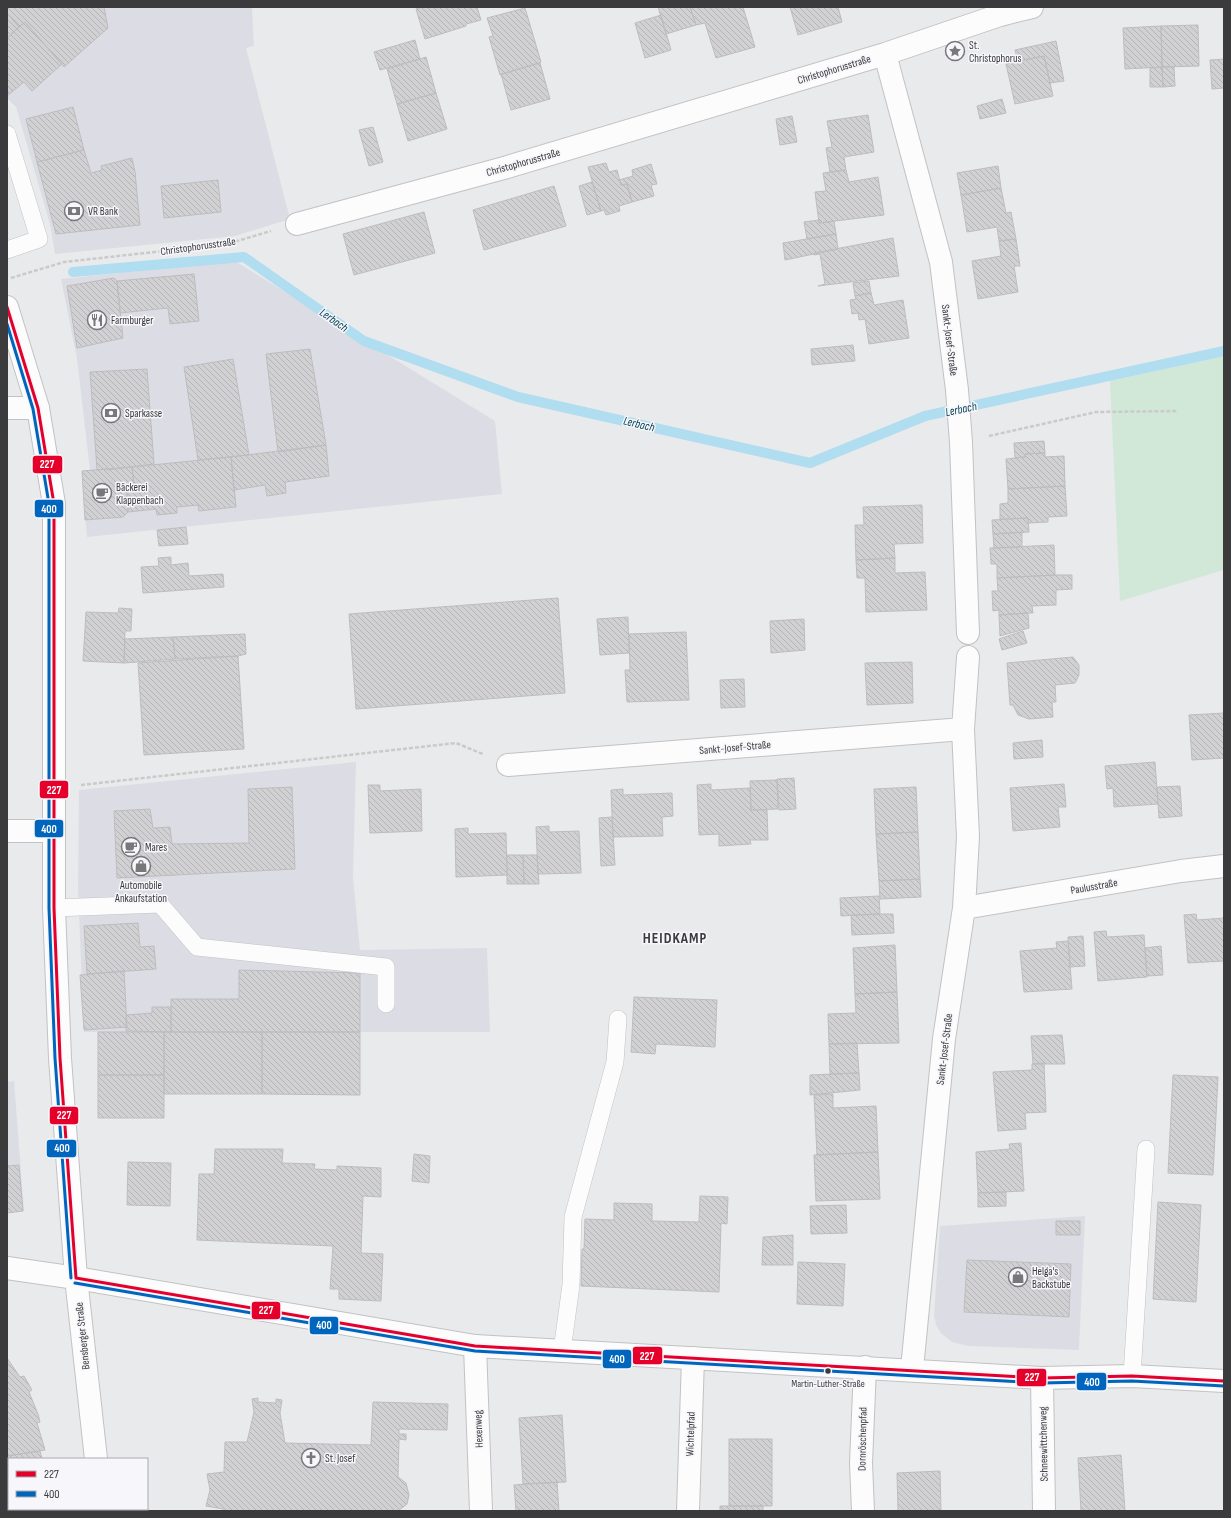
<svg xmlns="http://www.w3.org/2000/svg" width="1231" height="1518" viewBox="0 0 1231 1518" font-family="'Sofia Sans Condensed',sans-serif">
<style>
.built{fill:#dcdde4}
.green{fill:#d1e8d9}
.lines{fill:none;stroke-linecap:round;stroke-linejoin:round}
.stream{stroke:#b0ddef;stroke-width:10}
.building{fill:url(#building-back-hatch);stroke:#bdbdbf}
.lane-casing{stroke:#c2c2c4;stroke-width:18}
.street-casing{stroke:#c2c2c4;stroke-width:24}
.secondary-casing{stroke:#c2c2c4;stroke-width:24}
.path{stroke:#cacacb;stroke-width:2.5;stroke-dasharray:4 2;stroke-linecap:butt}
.lane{stroke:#fcfcfc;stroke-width:17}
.street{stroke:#fcfcfc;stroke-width:22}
.secondary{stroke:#fcfcfc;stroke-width:22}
.bus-1-casing{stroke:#f6f6fb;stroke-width:6}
.bus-2-casing{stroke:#f6f6fb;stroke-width:6}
.bus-1{stroke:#e4002b;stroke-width:3}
.bus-2{stroke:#0065bd;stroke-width:3}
.bus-dot{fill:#3b3b3d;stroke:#f6f6fb;stroke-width:1.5}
.labels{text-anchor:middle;stroke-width:3;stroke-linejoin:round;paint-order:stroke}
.bus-label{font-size:10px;fill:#3b3b3d;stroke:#f6f6fb}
.poi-label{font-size:11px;fill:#3b3b3d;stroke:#f6f6fb;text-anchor:start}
.street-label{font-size:11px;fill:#3b3b3d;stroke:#f6f6fb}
.water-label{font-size:12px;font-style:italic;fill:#094253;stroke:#f6f6fb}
.district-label{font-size:15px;font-weight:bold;letter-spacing:1px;fill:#3b3b3d;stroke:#f6f6fb}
.line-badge{stroke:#f6f6fb;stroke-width:1.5}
.badge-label{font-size:11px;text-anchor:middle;font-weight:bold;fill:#fff}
</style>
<defs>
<pattern id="building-back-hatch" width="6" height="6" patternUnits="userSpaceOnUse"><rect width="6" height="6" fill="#d1d1d3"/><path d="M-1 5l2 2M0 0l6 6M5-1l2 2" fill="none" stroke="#b4b4b6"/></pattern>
</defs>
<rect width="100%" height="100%" fill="#e9eaec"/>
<path class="built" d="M7 7H252L254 46 246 48 290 219 235 236 55 254 50 224 16 107 7 98Z
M235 261 495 421 502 494 87 537 82 471 90 470 77 359 61 279Z
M356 762 353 877 360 950 487 948 490 1032H84L78 890 79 790Z
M14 1081 24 1211 7 1213V1082Z
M1085 1216 1079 1350 968 1346 952 1342 941 1333 936 1325 934 1316 940 1226Z"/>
<path class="green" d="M1224 356V570L1120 601 1110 381Z"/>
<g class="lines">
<path class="stream" d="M73 272 244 257 364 341 518 397 810 463 925 416 1224 351"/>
</g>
<path class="building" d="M7 7H104L108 28 64 67 25 22 19 27 7 13Z
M422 7H477L481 20 466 24V26L425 39 416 9Z
M658 7H690L696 25 666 34Z
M690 7H743L755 47 716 58 705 23 696 25Z
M790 7H838L842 22 798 35Z
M525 8 541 62 500 75 489 37 493 36 487 18Z
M7 13 19 27 7 38Z
M661 15 671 50 645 58 635 23Z
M25 22 62 64 32 91 24 82 7 96V38Z
M1198 25 1199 66 1162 67 1161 26Z
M1161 26 1162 67 1125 69 1123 28Z
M415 40 420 59 380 70 374 52Z
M1056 41 1064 81 1050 83 1044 56 1018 61 1015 50Z
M1044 56 1053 96 1015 104 1006 64Z
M426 57 436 93 397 104 387 69Z
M1224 59V88L1212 89 1210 60Z
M540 63 550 99 511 110 501 74Z
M1162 67 1163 87H1150V68Z
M1162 67H1174L1175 86 1163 87Z
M436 93 447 129 408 141 397 104Z
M1002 99 1006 113 980 119 977 106Z
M73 107 84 150 37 162 26 119Z
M868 115 874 152 844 157 846 170 830 172 826 148 832 147 827 121Z
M792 116 797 142 780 145 776 119Z
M373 127 383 162 369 166 359 130Z
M84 150 91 173 102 170 101 166 132 158 135 172 140 225 56 234 37 162Z
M606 163 609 172 617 170 621 185 627 184 632 202 619 206 620 211 606 215 604 210 601 211 588 167Z
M651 164 657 184 651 185 654 196 632 202 627 184 621 185 619 180 633 176 632 170Z
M998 166 1001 188 961 195 957 173Z
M846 170 849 182 878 177 884 215 819 223 815 192 826 191 823 173Z
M218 180 221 212 164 218 161 186Z
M592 182 601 211 587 215 579 186Z
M554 186 566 226 484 250 473 210Z
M1001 188 1006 213 1011 212 1016 239 999 241 997 227 967 232 961 195Z
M424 212 435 253 354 275 343 234Z
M819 220V223L834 221 836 234 807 239 804 222Z
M836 234 838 249 785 260 783 243Z
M893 238 899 276 818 286 825 284 820 254 814 255V253Z
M1016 239 1020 266H1014L1018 292 978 299 972 261 1001 256 999 241Z
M194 274 199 321 170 324 168 308 120 313 117 281Z
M114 278 117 281 123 338 77 348 67 286Z
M869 281 871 293 855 296 853 283Z
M871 293 874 305 903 300 909 338 869 344 865 319 859 320 858 313 852 314 850 300 856 299 855 296Z
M853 345 855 361 812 365 811 349Z
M310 349 326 445 278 452 266 354Z
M233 359 249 455 198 460 184 367Z
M147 369 154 464 107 470V469L97 470 90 372Z
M1044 441 1045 453 1025 454V457L1015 458 1014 443Z
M326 445 329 476 285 482 286 493 267 496 265 485 234 490 231 457Z
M1045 453V457L1064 456 1065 486 1008 489 1006 459 1025 457V454Z
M231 457 236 507 199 511 198 505 177 507V513L157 515 156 509 128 512 127 488 134 487 132 467Z
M132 467 134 487 127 488 128 512 123 517 85 520 82 471Z
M1065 486 1067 516 1048 517V522L1029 523 1028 518 1000 519V504L1008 503V489Z
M922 505 923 543 894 544 895 558 856 560 855 525H864L863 507Z
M1028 518 1029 532 993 534 992 520Z
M186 527 188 544 159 546 157 530Z
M1022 532V547L994 548 993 534Z
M1054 545 1055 575 997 578V564H991L990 548Z
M171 557V565L188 563 189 576 223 574 224 587 143 593 141 567 159 566 158 558Z
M895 558V573L925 572 927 610 866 612 865 578H857L856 560Z
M1055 575H1072V589L1056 590V605L1032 606 1033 613H1028L999 615V610L993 611 992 591H998L997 578Z
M558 598 565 693 356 709 349 614Z
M119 608 132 609 131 631H125L124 663 83 661 86 612 118 613Z
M1028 613 1029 628 1000 636 999 615Z
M628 617 629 653 600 655 597 619Z
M804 619 805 650 771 653 770 621Z
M1023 631 1027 643 1002 650 999 639Z
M686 632 689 700 627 702 625 670H630L629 634Z
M245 634 246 654 238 656 175 659 173 637Z
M173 637 175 659 124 663 125 639Z
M238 656 244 749 144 755 138 663Z
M1073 657 1079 665V675L1075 683 1055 685 1056 702H1052L1053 717 1029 719 1018 715 1013 705H1010L1007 663Z
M912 662 913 703 867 705 865 663Z
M744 679 745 707 721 708 720 680Z
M1224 713V758L1192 760 1189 715Z
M1042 740 1043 757 1014 759 1013 743Z
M1155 762 1158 804 1114 807 1113 788 1107 789 1105 766Z
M794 778 796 809 779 810 777 779Z
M777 780 778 809 751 810 750 781Z
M711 784V790L750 788 751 810H767L768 840H750L751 844 719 846V834L699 835 697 785Z
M1064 784 1066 807H1058L1060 827 1013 831 1010 788Z
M368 785H380V791L421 789 422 831 370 833Z
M1180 786 1182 816 1159 818 1157 787Z
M292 787 295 869 117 878 114 811 150 809 153 828 170 827 172 844 249 843 248 789Z
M916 787 918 832 876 834 874 789Z
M623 789V795L672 793 673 816 662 817 663 836 613 837 611 790Z
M612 817 615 865 601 866 599 818Z
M549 826V832L579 831 581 873 538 874 536 827Z
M468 828V834L506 833 507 875 456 877 455 829Z
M918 832 920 879 879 881 876 834Z
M507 855H523L524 884H507Z
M523 855H537L539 884H524Z
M920 879 921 897 880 899 879 881Z
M879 896 880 914 841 916 840 898Z
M880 914H893L894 933 852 935 851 915Z
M1196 914 1197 920 1224 918V961L1188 963 1184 915Z
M138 923 140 947 154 946 156 969 87 974 84 926Z
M1106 931 1107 937 1144 935 1147 977 1098 981 1094 932Z
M1083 936 1085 966 1070 967 1068 937Z
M1068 941 1072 989 1024 992 1020 951 1057 948 1056 942Z
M895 945 897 992 855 994 853 948Z
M1161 946 1163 975 1147 976 1145 948Z
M239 970 360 973V1032H171V999H239Z
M124 971 127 1027 84 1030 80 975Z
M897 992 899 1043 829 1044 828 1014 856 1013 855 994Z
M634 997 717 1000 715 1047 656 1044 655 1054 631 1052Z
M152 1007H171V1032L126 1031V1015L152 1013Z
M98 1032H164V1075H98Z
M164 1032H262V1094H164Z
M262 1032H360V1095L262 1094Z
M1062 1035 1065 1064H1033L1031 1036Z
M857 1043 859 1073 830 1074 829 1044Z
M1044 1063 1046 1112 1025 1113 1026 1129 998 1131 993 1072 1032 1070V1064Z
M859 1073 860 1090 810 1095V1075Z
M98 1075H164V1118H98Z
M1173 1075 1218 1077 1213 1175 1168 1173Z
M833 1094V1108L876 1106 878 1152 817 1155 814 1095Z
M1021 1143 1024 1191 978 1193 976 1152 1010 1149 1009 1144Z
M215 1149H283L282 1163 315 1164 314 1169 337 1170V1166L381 1168V1197L363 1196 361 1253 383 1254 381 1301 339 1299V1289H330L333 1246 197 1240 199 1174H214Z
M878 1152 880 1199 816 1201 814 1155Z
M414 1154 430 1156 429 1183 412 1181Z
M128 1162 171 1163 170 1206 127 1205Z
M19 1165 23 1211 7 1213V1166Z
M1006 1192V1206L978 1207V1193Z
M700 1196 728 1197 727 1224 721 1223 719 1292 581 1286 582 1249H584L585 1219 614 1220V1203L652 1204V1221L699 1222Z
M1158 1202 1201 1205 1196 1302 1153 1299Z
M846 1205 847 1233 811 1234 810 1206Z
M1056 1221H1080V1235H1056Z
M793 1235V1265H762L763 1237Z
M967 1260 1071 1264 1069 1317 964 1312Z
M798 1262 845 1264 843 1306 797 1304Z
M7 1358 20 1377 24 1376 32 1390 29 1392 38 1414 40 1422 37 1423 45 1450 7 1456Z
M258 1398V1402L276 1403V1399L282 1400 280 1413 285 1443 371 1445 373 1402 448 1404 447 1430 399 1429V1434H406V1440L399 1439 398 1477 406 1483 409 1495 407 1504 398 1511H223V1509L206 1506 210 1490 207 1474 224 1472 225 1442H247L254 1412 252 1399Z
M562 1415 566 1482 523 1484 519 1418Z
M729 1439H772V1506H729Z
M40 1451 42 1459H9V1509H53V1511H7V1456Z
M1121 1455 1125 1511H1081L1078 1458Z
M940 1471 941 1511H898L897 1473Z
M557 1482 559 1511H516L514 1485Z
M720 1506H763V1511H720Z"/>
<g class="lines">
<defs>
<path id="lane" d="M7 134 39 239 7 250
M54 908 160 904 197 947 386 967V1004
M562 1351 571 1285 573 1217 615 1062 618 1019
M1132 1376 1146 1149"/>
<path id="street" d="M885 54 941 262 957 390 961 442 968 633
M297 224 504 168 885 54 1000 15 1032 7
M7 408H38
M963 729 968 657
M508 765 963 729 968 837 964 908 944 1039 912 1369
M7 831H53
M964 908 1181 871 1224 866
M475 1346 481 1511
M1042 1378 1044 1511
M688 1511 693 1358
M863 1511 861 1463 865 1367"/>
<path id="secondary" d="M7 307 38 408 54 504V908L60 1058 76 1278 96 1459
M7 1268 76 1278 475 1346 1042 1378 1132 1376 1224 1381
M101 1509 102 1511"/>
</defs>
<use href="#lane" class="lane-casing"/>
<use href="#street" class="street-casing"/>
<use href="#secondary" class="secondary-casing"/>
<path class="path" d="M11 278 64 262 227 244 271 231
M989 436 1096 412 1177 411
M81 785 456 743 483 754"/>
<use href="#lane" class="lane"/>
<use href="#street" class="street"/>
<use href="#secondary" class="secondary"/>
<defs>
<path id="bus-1" d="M7 307 38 408 54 504V908L60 1058 76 1278
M76 1278 475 1346 1042 1378 1132 1376 1224 1381"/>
<path id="bus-2" d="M7 324 33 409 49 504V908L55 1058 71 1278
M75 1283 475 1351 1042 1383 1132 1381 1224 1386"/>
</defs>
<use href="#bus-1" class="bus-1-casing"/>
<use href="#bus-2" class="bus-2-casing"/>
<use href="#bus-1" class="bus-1"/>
<use href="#bus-2" class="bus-2"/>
</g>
<defs>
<symbol id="sight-ring" viewBox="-11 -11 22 22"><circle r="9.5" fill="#f6f6fb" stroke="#78787a" stroke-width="1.5"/><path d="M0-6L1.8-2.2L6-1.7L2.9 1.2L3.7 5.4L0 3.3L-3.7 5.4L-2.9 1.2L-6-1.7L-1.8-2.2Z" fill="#78787a"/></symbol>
<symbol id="bank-ring" viewBox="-11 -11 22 22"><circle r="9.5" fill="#f6f6fb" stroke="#78787a" stroke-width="1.5"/><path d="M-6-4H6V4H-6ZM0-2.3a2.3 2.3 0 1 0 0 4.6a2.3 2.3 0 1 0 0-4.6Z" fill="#78787a"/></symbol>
<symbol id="restaurant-ring" viewBox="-11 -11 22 22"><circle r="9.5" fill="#f6f6fb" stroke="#78787a" stroke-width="1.5"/><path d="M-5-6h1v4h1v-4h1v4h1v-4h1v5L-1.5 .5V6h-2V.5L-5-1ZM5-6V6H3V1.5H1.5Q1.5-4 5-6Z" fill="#78787a"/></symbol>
<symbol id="cafe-ring" viewBox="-11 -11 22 22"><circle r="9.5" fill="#f6f6fb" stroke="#78787a" stroke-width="1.5"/><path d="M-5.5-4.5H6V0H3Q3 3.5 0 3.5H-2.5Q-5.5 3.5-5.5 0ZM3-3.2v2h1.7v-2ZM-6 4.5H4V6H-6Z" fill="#78787a"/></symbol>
<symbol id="shop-ring" viewBox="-11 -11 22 22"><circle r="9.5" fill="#f6f6fb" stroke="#78787a" stroke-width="1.5"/><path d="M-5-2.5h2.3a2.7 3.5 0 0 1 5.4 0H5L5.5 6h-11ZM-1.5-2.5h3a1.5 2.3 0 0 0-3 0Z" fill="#78787a"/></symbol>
<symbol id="church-ring" viewBox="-11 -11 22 22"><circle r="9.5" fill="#f6f6fb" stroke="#78787a" stroke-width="1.5"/><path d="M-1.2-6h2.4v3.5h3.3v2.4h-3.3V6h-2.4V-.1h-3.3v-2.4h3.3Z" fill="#78787a"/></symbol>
</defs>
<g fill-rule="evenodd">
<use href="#sight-ring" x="944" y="40" width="22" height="22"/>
<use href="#bank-ring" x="63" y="200" width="22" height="22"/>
<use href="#restaurant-ring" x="86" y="309" width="22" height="22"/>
<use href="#bank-ring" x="100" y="402" width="22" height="22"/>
<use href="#cafe-ring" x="91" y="482" width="22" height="22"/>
<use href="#cafe-ring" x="120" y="836" width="22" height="22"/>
<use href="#shop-ring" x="130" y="855" width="22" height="22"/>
<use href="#shop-ring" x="1007" y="1266" width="22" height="22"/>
<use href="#church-ring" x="300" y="1447" width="22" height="22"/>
</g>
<circle class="bus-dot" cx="828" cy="1371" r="3.5"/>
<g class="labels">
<g class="bus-label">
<text x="828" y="1387">Martin-Luther-Straße</text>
</g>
<g class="poi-label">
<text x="969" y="49">St.<tspan x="969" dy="13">Christophorus</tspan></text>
<text x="88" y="215">VR Bank</text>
<text x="111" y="324">Farmburger</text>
<text x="125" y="417">Sparkasse</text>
<text x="116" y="491">Bäckerei<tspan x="116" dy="13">Klappenbach</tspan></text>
<text x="145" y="851">Mares</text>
<text x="141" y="889" text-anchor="middle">Automobile<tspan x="141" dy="13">Ankaufstation</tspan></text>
<text x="1032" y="1275">Helga's<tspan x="1032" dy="13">Backstube</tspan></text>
<text x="325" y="1462">St. Josef</text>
</g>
<g class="street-label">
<text transform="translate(834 69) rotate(-17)" y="4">Christophorusstraße</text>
<text transform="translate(523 162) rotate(-16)" y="4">Christophorusstraße</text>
<text transform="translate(198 246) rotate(-8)" y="4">Christophorusstraße</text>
<text transform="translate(950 340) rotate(83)" y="4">Sankt-Josef-Straße</text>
<text transform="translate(735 747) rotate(-5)" y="4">Sankt-Josef-Straße</text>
<text transform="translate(1094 886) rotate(-10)" y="4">Paulusstraße</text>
<text transform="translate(944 1049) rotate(-83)" y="4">Sankt-Josef-Straße</text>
<text transform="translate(82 1336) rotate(-96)" y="4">Bensberger Straße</text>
<text transform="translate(478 1429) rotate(-92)" y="4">Hexenweg</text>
<text transform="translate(690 1434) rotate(-88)" y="4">Wichtelpfad</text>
<text transform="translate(862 1439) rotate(-89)" y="4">Dornröschenpfad</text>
<text transform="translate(1043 1444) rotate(-91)" y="4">Schneewittchenweg</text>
</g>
<g class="water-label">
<text transform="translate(334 320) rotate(35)" y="4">Lerbach</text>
<text transform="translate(961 409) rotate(-12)" y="4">Lerbach</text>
<text transform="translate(639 424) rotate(13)" y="4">Lerbach</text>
</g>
<g class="district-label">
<text x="675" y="943">HEIDKAMP</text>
</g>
</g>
<g class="line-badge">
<rect x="32" y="455" width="31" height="19" rx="4" fill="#e4002b"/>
<rect x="34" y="499" width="30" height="19" rx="4" fill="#0065bd"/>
<rect x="39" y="780" width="30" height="19" rx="4" fill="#e4002b"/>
<rect x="34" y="819" width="30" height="19" rx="4" fill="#0065bd"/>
<rect x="49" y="1106" width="30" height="19" rx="4" fill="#e4002b"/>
<rect x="46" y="1139" width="31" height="19" rx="4" fill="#0065bd"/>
<rect x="251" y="1301" width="30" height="19" rx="4" fill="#e4002b"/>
<rect x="309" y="1316" width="30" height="19" rx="4" fill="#0065bd"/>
<rect x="632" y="1346" width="31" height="19" rx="4" fill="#e4002b"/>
<rect x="602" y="1349" width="30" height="20" rx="4" fill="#0065bd"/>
<rect x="1016" y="1368" width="31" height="19" rx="4" fill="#e4002b"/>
<rect x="1076" y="1372" width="31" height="19" rx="4" fill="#0065bd"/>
</g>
<g class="badge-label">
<text x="47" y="468">227</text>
<text x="49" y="513">400</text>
<text x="54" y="794">227</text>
<text x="49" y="833">400</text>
<text x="64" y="1119">227</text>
<text x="62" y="1152">400</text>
<text x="266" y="1314">227</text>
<text x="324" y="1329">400</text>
<text x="647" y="1360">227</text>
<text x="617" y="1363">400</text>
<text x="1032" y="1381">227</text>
<text x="1092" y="1386">400</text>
</g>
<rect width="1231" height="1518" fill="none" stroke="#3b3b3d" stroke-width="16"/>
<rect x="8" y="1458" width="140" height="52" fill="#f6f6fb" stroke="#ababaf"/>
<rect x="16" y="1471" width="20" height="6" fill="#e4002b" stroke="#ababaf"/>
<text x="44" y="1478" font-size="12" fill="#3b3b3d">227</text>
<rect x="16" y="1491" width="20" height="6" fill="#0065bd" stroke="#ababaf"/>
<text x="44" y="1498" font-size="12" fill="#3b3b3d">400</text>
</svg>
